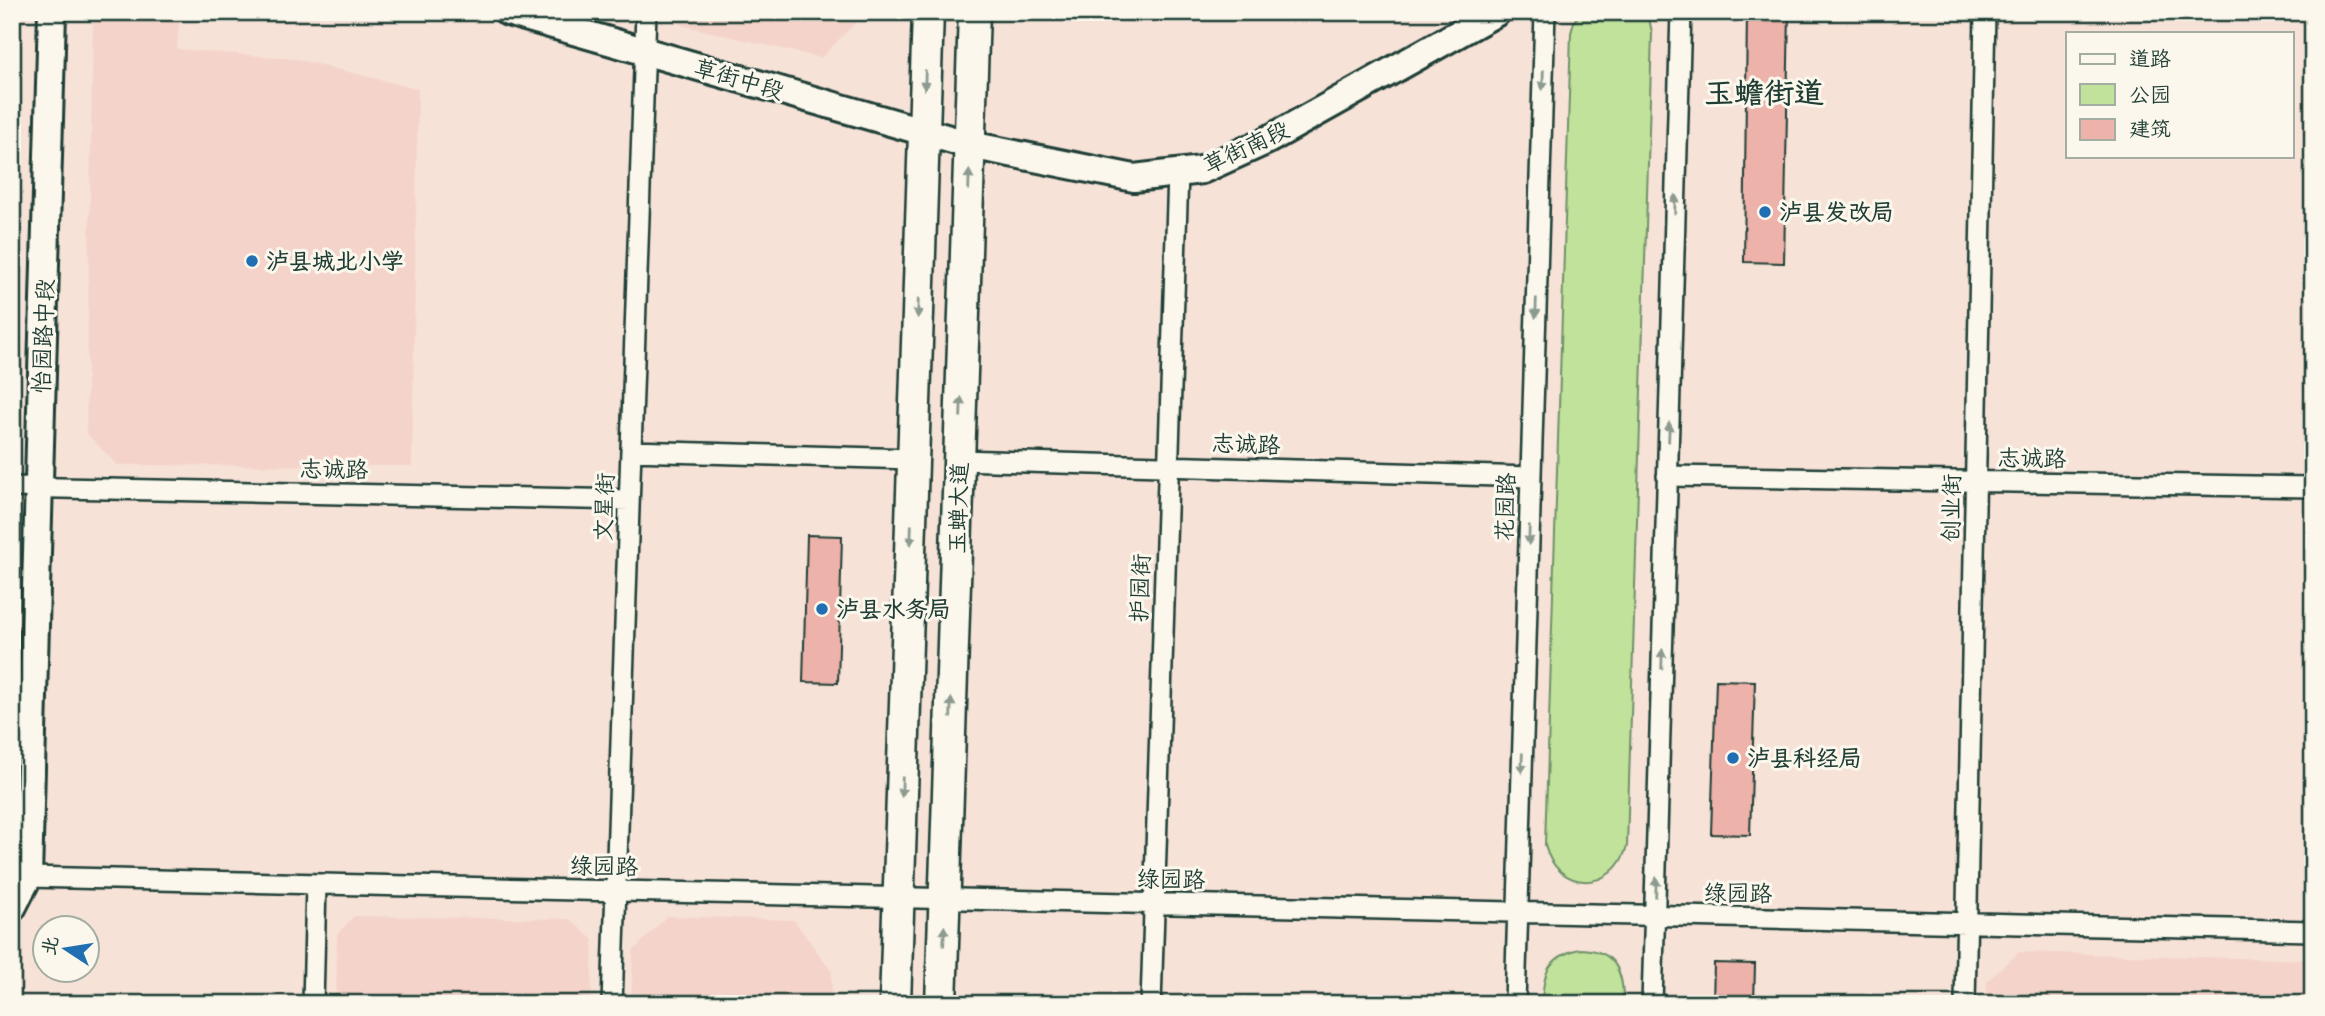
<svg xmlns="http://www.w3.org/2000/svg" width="2325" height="1016" viewBox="0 0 2325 1016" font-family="'Gochi Hand','LXGW WenKai TC',sans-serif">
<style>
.built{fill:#f4d4ca}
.green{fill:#c0e29b;stroke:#709068;stroke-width:2}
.building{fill:#edb2a9;stroke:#1f3d34;stroke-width:2}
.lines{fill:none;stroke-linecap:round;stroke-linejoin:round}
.minor-casing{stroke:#1f3d34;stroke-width:24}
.secondary-casing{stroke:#1f3d34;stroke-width:32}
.primary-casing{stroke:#1f3d34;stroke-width:35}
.minor{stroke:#fbf7ec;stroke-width:19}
.secondary{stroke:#fbf7ec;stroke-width:26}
.primary{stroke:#fbf7ec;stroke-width:30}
.oneway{fill:#8d9a90}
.poi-dot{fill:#1f6fb2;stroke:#fbf7ec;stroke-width:2.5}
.labels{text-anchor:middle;stroke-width:6;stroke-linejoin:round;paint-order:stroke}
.street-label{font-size:23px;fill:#1f3d34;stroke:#fbf7ec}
.poi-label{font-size:23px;font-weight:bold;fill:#1f3d34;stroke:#fbf7ec;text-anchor:start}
.district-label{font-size:30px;font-weight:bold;fill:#1f3d34;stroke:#fbf7ec}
</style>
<rect width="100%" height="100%" fill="#f7e2d8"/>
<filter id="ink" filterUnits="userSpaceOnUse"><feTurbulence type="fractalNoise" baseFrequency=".0143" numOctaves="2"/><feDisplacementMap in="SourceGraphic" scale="14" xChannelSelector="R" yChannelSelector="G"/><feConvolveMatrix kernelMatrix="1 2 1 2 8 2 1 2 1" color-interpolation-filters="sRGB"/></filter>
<g filter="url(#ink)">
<path class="built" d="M93 12H180L177 49 296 59 418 89 412 466 117 465 86 433Z
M674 12H861V17L821 58 681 25Z
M354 916 570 919 593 940 591 1004H336L337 934Z
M667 916 794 920 832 972 831 1004H631L633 951Z
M2019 952 2313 960V1004H1986L1987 981Z"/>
<path class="green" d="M1580 12H1643L1650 23 1652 33 1627 846C1614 893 1557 893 1545 845L1571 33 1574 22Z
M1579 949C1615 949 1624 971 1623 1004H1542C1543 974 1547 957 1579 949Z"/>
<path class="building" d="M1747 12H1789L1784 263 1744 262Z
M807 535 842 536 838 683 803 682Z
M1716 680 1755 681 1750 835 1711 834Z
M1714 963 1755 964 1754 1004H1713Z"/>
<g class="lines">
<defs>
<path id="minor" d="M631 451 913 459
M959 460 1531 477
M1667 476 2313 487
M12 487 629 500
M28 877 2313 931
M313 1004 316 884
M612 1004 646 12
M1151 1004 1178 173
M1515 1004 1545 12
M1652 1004 1681 12
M1965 1004 1985 12"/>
<path id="secondary" d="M508 12 970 145 1134 178 1202 170 1266 141 1497 12
M12 908 28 877 52 12"/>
<path id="primary" d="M895 1004 928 12
M941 1004 974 12"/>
</defs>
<use href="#minor" class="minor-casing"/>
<use href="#secondary" class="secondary-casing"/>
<use href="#primary" class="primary-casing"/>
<use href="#minor" class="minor"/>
<use href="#secondary" class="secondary"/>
<use href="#primary" class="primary"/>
</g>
<defs><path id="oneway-solid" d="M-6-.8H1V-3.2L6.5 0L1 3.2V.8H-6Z" transform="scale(1.75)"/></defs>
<g class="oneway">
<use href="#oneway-solid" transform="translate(925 80) rotate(92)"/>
<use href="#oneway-solid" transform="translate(1543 80) rotate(92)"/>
<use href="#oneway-solid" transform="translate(969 180) rotate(-88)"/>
<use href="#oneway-solid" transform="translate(1675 204) rotate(-88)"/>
<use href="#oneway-solid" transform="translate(918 308) rotate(92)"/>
<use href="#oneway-solid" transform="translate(1536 308) rotate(92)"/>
<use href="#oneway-solid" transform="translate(961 407) rotate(-88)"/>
<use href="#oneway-solid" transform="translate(1669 432) rotate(-88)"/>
<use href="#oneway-solid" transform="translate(911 535) rotate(92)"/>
<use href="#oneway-solid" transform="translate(1529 535) rotate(92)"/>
<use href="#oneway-solid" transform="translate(1662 659) rotate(-88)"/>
<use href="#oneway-solid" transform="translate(951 708) rotate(-88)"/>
<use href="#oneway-solid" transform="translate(1522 763) rotate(92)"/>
<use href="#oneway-solid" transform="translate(902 787) rotate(92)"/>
<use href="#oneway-solid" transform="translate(1656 887) rotate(-88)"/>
<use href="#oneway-solid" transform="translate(944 936) rotate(-88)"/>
</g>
</g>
<g class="poi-dot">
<circle cx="1765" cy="212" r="7"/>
<circle cx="252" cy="261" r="7"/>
<circle cx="822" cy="609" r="7"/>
<circle cx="1733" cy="758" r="7"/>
</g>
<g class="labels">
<g class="street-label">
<text transform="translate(739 79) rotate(16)" y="8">草街中段</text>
<text transform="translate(1246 147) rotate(-25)" y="8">草街南段</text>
<text transform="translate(43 336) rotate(-88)" y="8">怡园路中段</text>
<text transform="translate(1246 444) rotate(2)" y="8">志诚路</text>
<text transform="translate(2032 458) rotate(1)" y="8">志诚路</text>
<text transform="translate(334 469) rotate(1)" y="8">志诚路</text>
<text transform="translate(604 507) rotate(-88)" y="8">文星街</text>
<text transform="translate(1505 507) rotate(-88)" y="8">花园路</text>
<text transform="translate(958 508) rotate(-88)" y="8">玉蝉大道</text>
<text transform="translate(1951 508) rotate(-89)" y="8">创业街</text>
<text transform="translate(1140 588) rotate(-88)" y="8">护园街</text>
<text transform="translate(604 866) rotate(1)" y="8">绿园路</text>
<text transform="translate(1171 879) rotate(1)" y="8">绿园路</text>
<text transform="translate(1738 893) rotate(1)" y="8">绿园路</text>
</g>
<g class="poi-label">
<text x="1779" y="220">泸县发改局</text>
<text x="266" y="269">泸县城北小学</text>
<text x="836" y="617">泸县水务局</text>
<text x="1747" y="766">泸县科经局</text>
</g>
<g class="district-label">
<text x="1764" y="103">玉蟾街道</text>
</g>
</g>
<rect width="2325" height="1016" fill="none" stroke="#fbf7ec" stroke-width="42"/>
<rect x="21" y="21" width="2283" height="974" fill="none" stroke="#1f3d34" stroke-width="2.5" filter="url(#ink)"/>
<rect x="2066" y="32" width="228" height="126" fill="#fbf7ec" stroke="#a3ada2" stroke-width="2"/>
<rect x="2080" y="54" width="35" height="10" fill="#fbf7ec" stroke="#a3ada2" stroke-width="2"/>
<text x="2129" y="66" font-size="21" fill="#1f3d34">道路</text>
<rect x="2080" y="84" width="35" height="21" fill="#c0e29b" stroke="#a3ada2" stroke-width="2"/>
<text x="2129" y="102" font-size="21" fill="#1f3d34">公园</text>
<rect x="2080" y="119" width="35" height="21" fill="#edb2a9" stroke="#a3ada2" stroke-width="2"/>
<text x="2129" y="136" font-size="21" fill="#1f3d34">建筑</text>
<g transform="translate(66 949) rotate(282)"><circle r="33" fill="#fbf7ec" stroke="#a3ada2" stroke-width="2"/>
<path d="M0-5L12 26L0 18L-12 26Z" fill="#1f6fb2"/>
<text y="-10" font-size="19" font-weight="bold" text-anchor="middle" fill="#1f3d34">北</text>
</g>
</svg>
